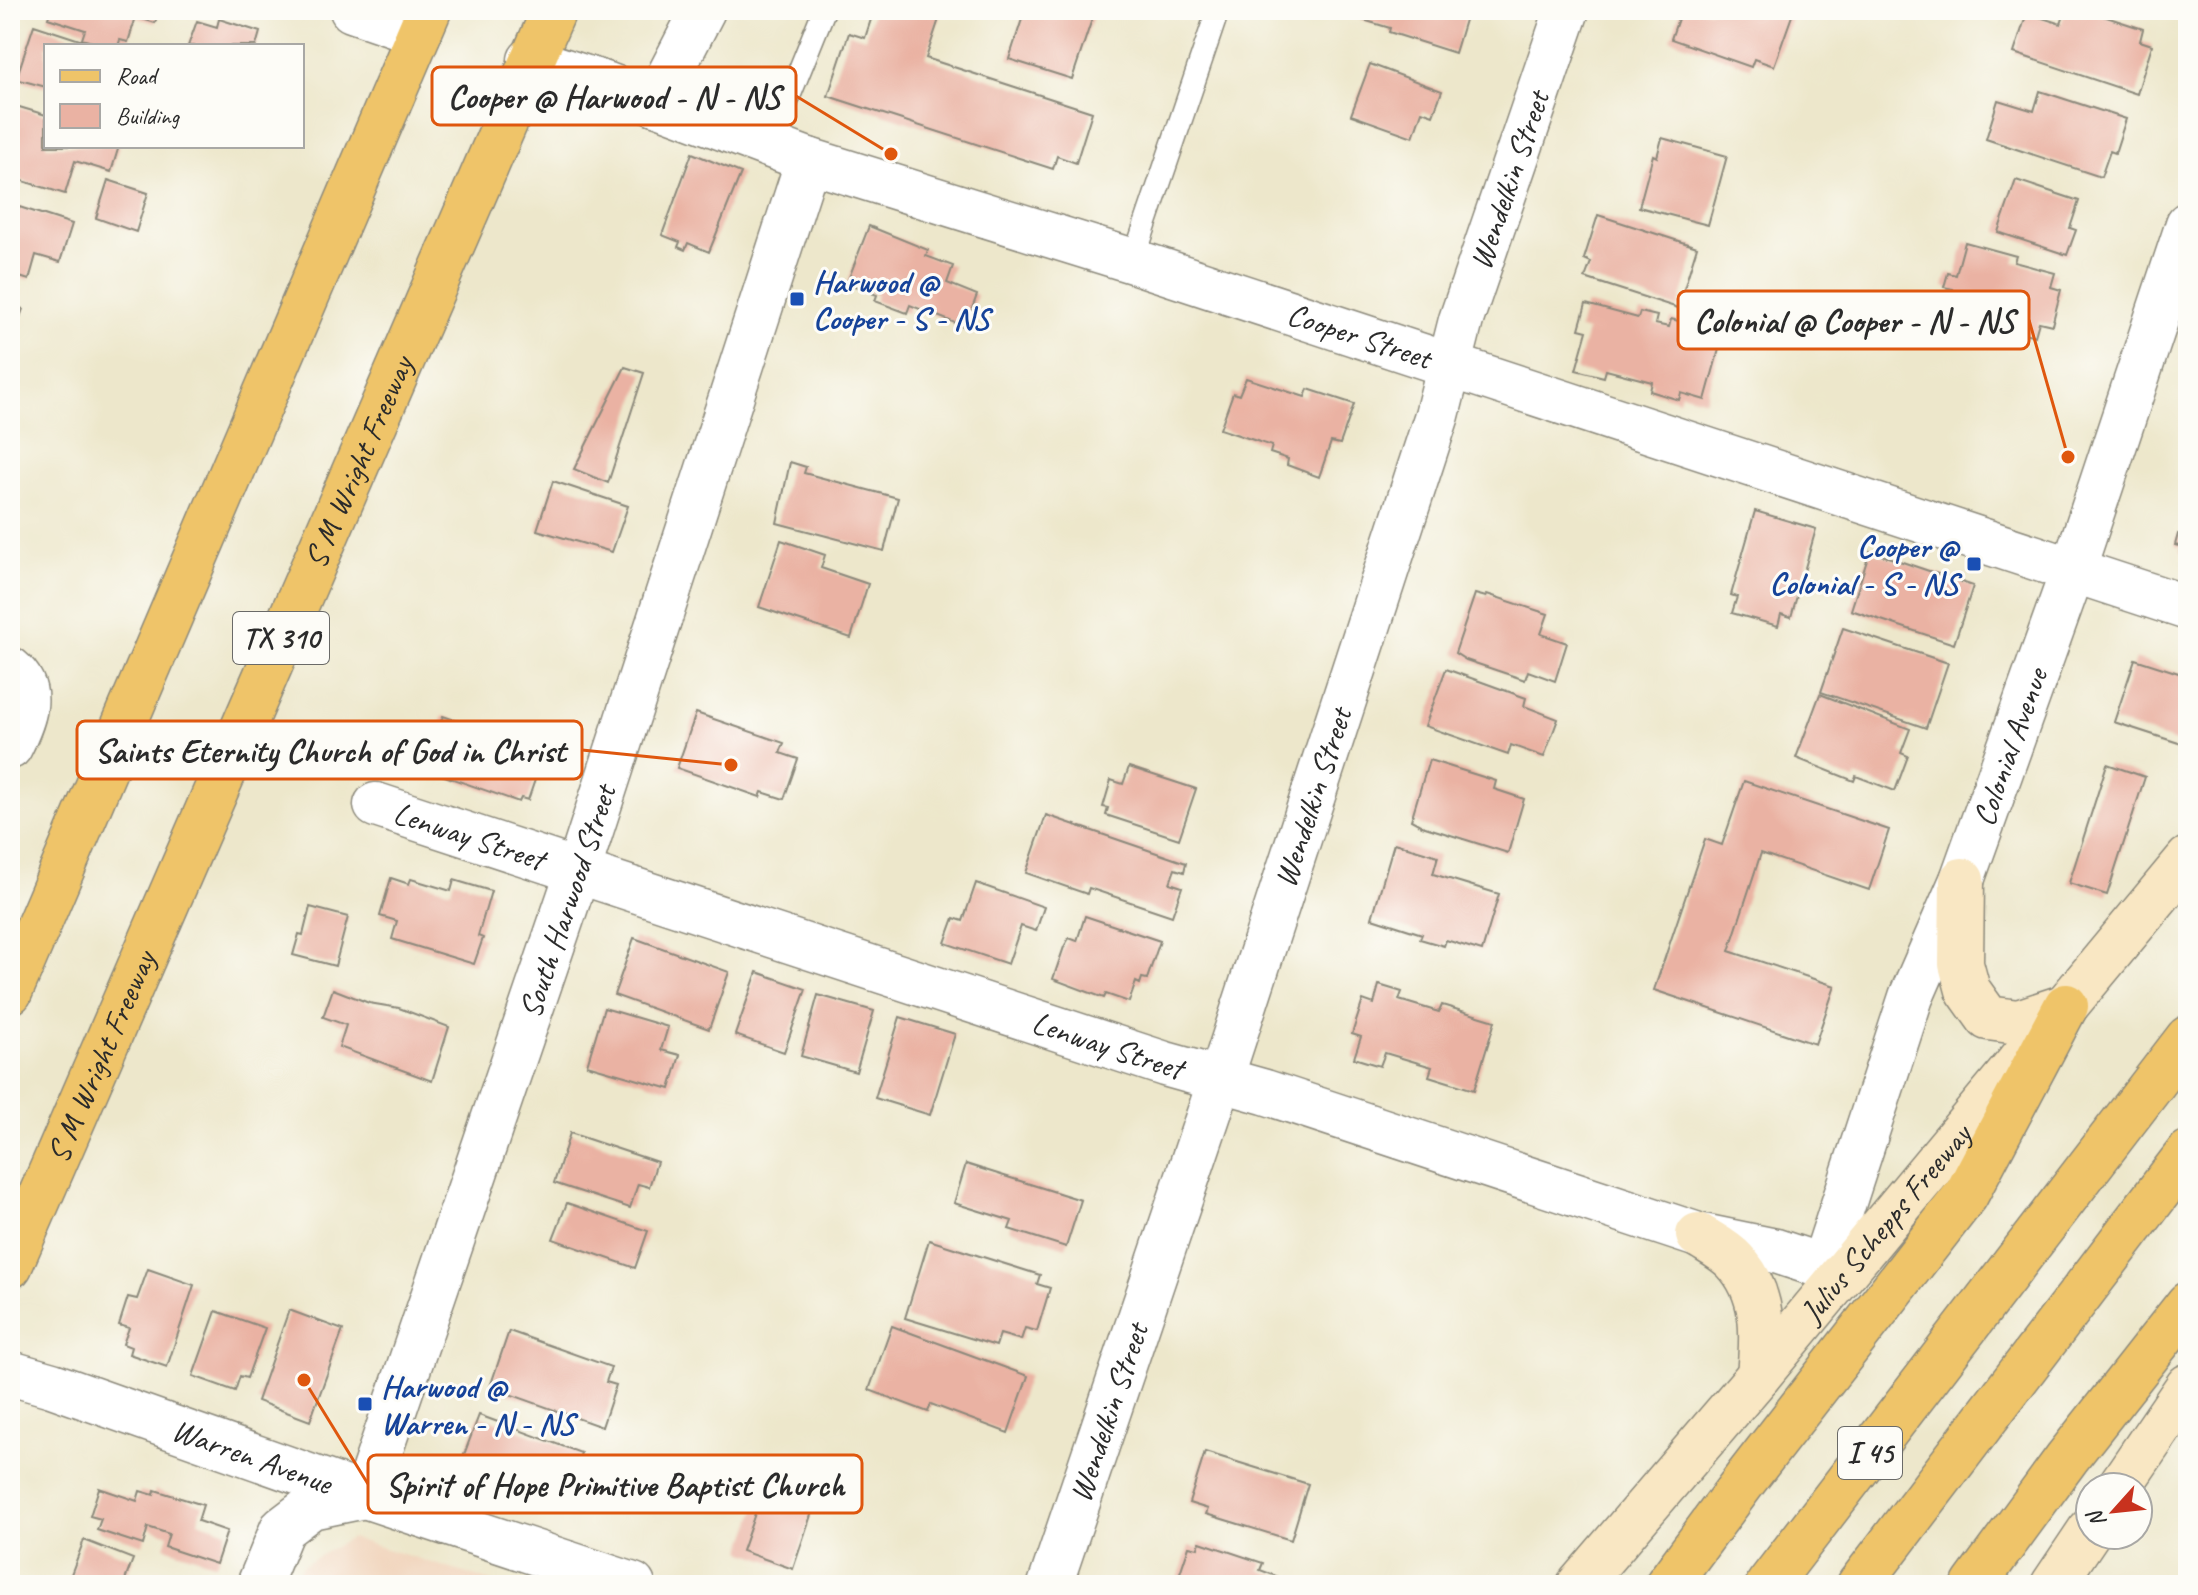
<svg xmlns="http://www.w3.org/2000/svg" width="2198" height="1595" viewBox="0 0 2198 1595" font-family="Caveat,sans-serif">
<style>
.built{fill:#f1d5bd}
.building{fill:#eab2a3}
.lines{fill:none;stroke-linecap:round;stroke-linejoin:round}
.service-casing{stroke:#8c897b;stroke-width:25}
.minor-casing{stroke:#8c897b;stroke-width:47}
.secondary-casing{stroke:#8c897b;stroke-width:47}
.primary-casing{stroke:#8c897b;stroke-width:47}
.motorway-casing{stroke:#8c897b;stroke-width:47}
.service{stroke:#fff;stroke-width:22}
.minor{stroke:#fff;stroke-width:44}
.secondary{stroke:#f9e7c3;stroke-width:44}
.primary{stroke:#efc469;stroke-width:44}
.motorway{stroke:#efc469;stroke-width:44}
.transit-dot{fill:#1a4fb4;stroke:#fdfcf7;stroke-width:3}
.labels{text-anchor:middle;stroke-width:6;stroke-linejoin:round;paint-order:stroke}
.shield{fill:#fdfcf7;stroke:#6a6a68;stroke-width:2}
.shield-label{font-size:30px;font-weight:bold;fill:#2b2b2b}
.street-label{font-size:32px;fill:#2b2b2b;stroke:#fdfcf7}
.transit-label{font-size:32px;font-weight:bold;fill:#164399;stroke:#fdfcf7;text-anchor:start}
.leader{fill:none;stroke:#df570e;stroke-width:3}
.callout-dot{fill:#df570e;stroke:#fdfcf7;stroke-width:3}
.callout{fill:#fdfcf7;stroke:#df570e;stroke-width:3}
.callout-label{font-size:34px;text-anchor:middle;font-weight:bold;fill:#2b2b2b}
</style>
<rect width="100%" height="100%" fill="#fdfcf7"/>
<filter id="ink" filterUnits="userSpaceOnUse"><feTurbulence type="fractalNoise" baseFrequency=".0125" numOctaves="2"/><feDisplacementMap in="SourceGraphic" scale="16" xChannelSelector="R" yChannelSelector="G"/><feConvolveMatrix kernelMatrix="1 2 1 2 8 2 1 2 1" color-interpolation-filters="sRGB"/></filter>
<filter id="wash" filterUnits="userSpaceOnUse"><feTurbulence type="fractalNoise" baseFrequency=".006" numOctaves="4" result="noise"/><feDisplacementMap in="SourceGraphic" scale="32" xChannelSelector="R" yChannelSelector="G"/><feGaussianBlur stdDeviation="1.8" result="paint"/><feColorMatrix in="noise" values="0 0 0 0 0 0 0 0 0 0 0 0 0 0 0 0 0 1.4 0 .05"/><feComposite in="paint" operator="in"/></filter>
<g filter="url(#wash)">
<rect width="100%" height="100%" fill="#ede7cb"/>
<path class="built" d="M351 1538 503 1585H295L301 1566Z"/>
<g id="blocks">
<path class="building" d="M51 10H159L155 23 136 17 128 42 120 40 118 46H105L82 39 85 30 48 18Z
M874 10H942L926 58 1092 112 1076 163 1057 156 1053 169 828 96 849 33 865 38Z
M1017 10H1095L1072 79 1009 59 1024 13Z
M1363 10H1468L1455 53 1389 32 1390 28 1360 19Z
M1681 10H1794L1774 66 1754 59 1751 67 1671 39Z
M2066 10H2085L2143 29 2140 41 2152 45 2137 94 2014 53 2027 13 2061 24Z
M219 19 260 32 256 46H188L197 21 217 27Z
M34 25 95 45V46H46V87L16 79Z
M1370 64 1442 91 1433 115 1422 111 1413 137 1351 115Z
M2040 91 2126 119 2115 153 2110 151 2101 177 1986 139 1998 100 2034 111Z
M16 106 46 115V146H119L111 172 75 161 65 194 10 177V127Z
M1662 138 1727 156 1708 225 1639 207 1653 155 1657 157Z
M692 153 741 173 709 252 688 243 685 250 678 247 680 242 662 235Z
M108 180 148 193 136 232 96 218Z
M2016 180 2079 201 2070 228 2076 230 2067 255 1998 232Z
M10 204 72 224 60 262 36 255 29 280 10 274Z
M1598 215 1697 247 1678 308 1585 278 1591 262 1584 259Z
M869 226 928 250 926 256 953 266 947 283 977 295 965 327 910 305 907 313 875 301 877 295 847 283Z
M1965 242 2016 256 2014 262 2055 273 2051 287 2061 290 2052 325 2039 322 2035 336 1947 312 1953 289 1944 287 1948 273 1956 275Z
M1586 304 1638 318 1640 312 1657 316 1655 324 1669 327 1671 319 1705 328 1702 338 1721 342 1705 400 1681 393 1679 400 1650 391 1652 382 1606 370 1604 377 1576 370 1587 331 1579 329Z
M10 305 23 309 10 345Z
M625 367 644 373 608 483 574 469Z
M1246 378 1305 397 1308 389 1354 404 1340 444 1331 442 1319 477 1287 465 1288 459 1270 453 1272 446 1220 429 1233 393 1239 395Z
M10 380 20 384 10 407Z
M790 462 806 467 804 473 898 498 884 551 777 523Z
M553 481 628 506 612 552 537 530Z
M1755 511 1816 529 1791 617 1781 614 1778 626 1732 613 1737 597 1731 595Z
M2178 534 2188 538V553L2180 551 2182 547 2175 545Z
M781 540 825 555 821 568 868 584 851 638 759 607Z
M1870 551 1973 586 1954 644 1851 610Z
M1475 594 1486 597 1487 594 1548 614 1541 634 1567 643 1555 681 1528 671 1525 680 1466 660 1455 653Z
M1843 628 1948 663 1926 728 1821 692Z
M2135 659 2188 676V746L2114 722Z
M1446 669 1526 698 1524 706 1558 719 1544 757 1511 745 1508 755 1425 726Z
M1820 694 1910 729 1901 753 1908 756 1895 791 1856 776 1854 781 1796 758Z
M696 713 784 743 780 753 798 759 784 799 762 792 760 797 677 768Z
M443 716 505 737 508 728 548 742 528 800 521 798 519 802 424 769Z
M1429 760 1496 781 1494 789 1524 799 1508 853 1422 826 1411 820Z
M2107 764 2145 777 2107 895 2069 883Z
M1129 767 1196 789 1179 839 1106 815 1108 808 1103 807 1111 780 1123 784Z
M1744 781 1889 830 1869 890 1761 853 1729 951 1835 986 1815 1044 1654 990 1705 839 1722 845Z
M1046 815 1186 863 1184 872 1175 869 1170 883 1182 887 1172 916 1089 888 1087 894 1026 873Z
M1394 843 1438 856 1433 874 1499 894 1482 951 1446 940 1444 946 1420 939 1422 934 1372 918Z
M391 878 409 884 411 879 451 891 454 880 491 891 478 936 483 938 474 964 392 939 397 921 380 916Z
M976 883 1044 907 1036 931 1021 926 1008 964 945 943 954 918 963 921Z
M310 907 348 917 335 966 293 955 299 934 303 935Z
M1085 916 1160 941 1147 979 1142 978 1140 984 1136 982 1129 1002 1106 994 1104 998 1053 979 1064 947 1069 938 1077 941Z
M634 938 729 972 709 1029 614 995Z
M757 972 806 989 784 1052 735 1035Z
M1379 985 1402 992 1399 1000 1439 1012 1442 1005 1495 1021 1474 1090 1429 1076 1432 1067 1385 1053 1380 1066 1354 1058 1361 1037 1352 1034 1363 1000 1374 1004Z
M333 989 369 1003 399 1008 449 1027 432 1081 339 1047 346 1025 323 1017Z
M818 995 874 1011 856 1072 801 1056Z
M604 1008 668 1027 661 1050 680 1055 670 1089 587 1065Z
M900 1017 955 1034 930 1115 875 1098Z
M570 1133 657 1162 649 1187 638 1184 630 1208 554 1183Z
M966 1164 1081 1200 1066 1247 1009 1229 1012 1221 954 1203Z
M567 1203 648 1231 635 1268 553 1239Z
M929 1240 1040 1275 1037 1284 1050 1288 1037 1331 1025 1328 1021 1340 1000 1334 996 1346 905 1318Z
M148 1269 194 1285 167 1367 129 1354 131 1347 123 1344 129 1328 119 1325 128 1297 137 1299Z
M289 1310 343 1330 310 1421 257 1401Z
M216 1311 265 1328 247 1378 240 1376 235 1391 193 1376Z
M892 1326 1028 1376 1008 1433 931 1404 928 1412 869 1390Z
M509 1331 611 1367 606 1382 616 1385 602 1427 490 1387Z
M479 1415 581 1453 566 1492 551 1487 546 1502 459 1468Z
M1205 1452 1308 1484 1291 1540 1206 1514 1208 1509 1189 1503Z
M769 1473 819 1491 793 1569 742 1551Z
M99 1488 137 1501 140 1491 154 1495 155 1490 203 1505 198 1521 227 1531 216 1564 165 1547 169 1534 148 1527 143 1545 97 1530 101 1519 90 1516Z
M84 1540 133 1559 123 1585H67Z
M1200 1542 1263 1563 1260 1570 1284 1579 1282 1585H1176L1189 1546 1198 1548Z"/>
</g>
</g>
<g filter="url(#ink)">
<use href="#blocks" fill-opacity="0" stroke="#8c897b" stroke-width="2"/>
<g class="lines">
<defs>
<path id="service" d="M769 146 824 10
M1133 261 1218 10"/>
<g id="minor">
<path d="M352 10 419 33"/>
<path id="s1" d="M530 60 608 85 808 160 1133 261 2188 608"/>
<path d="M655 103 703 10"/>
<path d="M10 669C37 691 23 721 10 747"/>
<path id="s2" d="M376 805 1165 1064 1265 1092 1698 1235 1776 1251 1842 1273"/>
<path id="s3" d="M1823 1266 1911 997 1962 880 2073 570 2188 224"/>
<path id="s4" d="M10 1373 52 1385 365 1496 633 1585"/>
<path id="s5" d="M365 1496 578 871 808 160"/>
<path d="M259 1585 282 1529 311 1507 365 1496"/>
<path id="s6" d="M1050 1585 1220 1081 1437 415 1461 320 1567 10"/>
</g>
<g id="secondary">
<path d="M1962 880 1961 964 1968 990 1988 1018 2018 1022 2066 1006"/>
<path d="M1698 1235C1710 1243 1725 1250 1735 1261 1765 1293 1763 1334 1759 1375"/>
<path d="M2119 1487 2188 1386"/>
<path id="s7" d="M1579 1585 1759 1375 2188 859"/>
<path d="M2053 1585 2090 1530"/>
</g>
<g id="primary">
<path d="M10 992 429 10"/>
<path id="s8" d="M10 1266 554 10"/>
</g>
<path id="motorway" d="M1667 1585 1747 1477 1966 1195 2066 1006
M1768 1585 2188 1038
M1859 1585 2188 1153
M1974 1585 2067 1458 2188 1304"/>
</defs>
<use href="#service" class="service-casing"/>
<use href="#minor" class="minor-casing"/>
<use href="#secondary" class="secondary-casing"/>
<use href="#primary" class="primary-casing"/>
<use href="#motorway" class="motorway-casing"/>
<use href="#service" class="service"/>
<use href="#minor" class="minor"/>
<use href="#secondary" class="secondary"/>
<use href="#primary" class="primary"/>
<use href="#motorway" class="motorway"/>
</g>
</g>
<g class="transit-dot">
<rect x="789" y="291" width="16" height="16" rx="4"/>
<rect x="1966" y="556" width="16" height="16" rx="4"/>
<rect x="357" y="1396" width="16" height="16" rx="4"/>
</g>
<g class="labels">
<g class="shield">
<rect x="233" y="612" width="96" height="52" rx="6"/>
<rect x="1838" y="1427" width="64" height="52" rx="6"/>
</g>
<g class="shield-label">
<text x="281" y="648">TX 310</text>
<text x="1870" y="1463">I 45</text>
</g>
<g class="street-label">
<text dy="11" stroke="none"><textPath href="#s6" startOffset="1478">Wendelkin Street</textPath></text>
<text dy="11" stroke="none"><textPath href="#s1" startOffset="874">Cooper Street</textPath></text>
<text dy="11" stroke="none"><textPath href="#s8" startOffset="876">S M Wright Freeway</textPath></text>
<text dy="11" stroke="none"><textPath href="#s3" startOffset="552">Colonial Avenue</textPath></text>
<text dy="11" stroke="none"><textPath href="#s6" startOffset="830">Wendelkin Street</textPath></text>
<text dy="11" stroke="none"><textPath href="#s2" startOffset="98">Lenway Street</textPath></text>
<text dy="11" stroke="none"><textPath href="#s5" startOffset="628">South Harwood Street</textPath></text>
<text dy="11" stroke="none"><textPath href="#s2" startOffset="770">Lenway Street</textPath></text>
<text dy="11" stroke="none"><textPath href="#s8" startOffset="228">S M Wright Freeway</textPath></text>
<text dy="11" stroke="none"><textPath href="#s7" startOffset="474">Julius Schepps Freeway</textPath></text>
<text dy="11" stroke="none"><textPath href="#s6" startOffset="182">Wendelkin Street</textPath></text>
<text dy="11" stroke="none"><textPath href="#s4" startOffset="256">Warren Avenue</textPath></text>
</g>
<g class="transit-label">
<text x="813" y="292">Harwood @<tspan x="813" dy="37">Cooper - S - NS</tspan></text>
<text x="1958" y="557" text-anchor="end">Cooper @<tspan x="1958" dy="37">Colonial - S - NS</tspan></text>
<text x="381" y="1397">Harwood @<tspan x="381" dy="37">Warren - N - NS</tspan></text>
</g>
</g>
<path class="leader" d="M891 154L796 96M2068 457L2029 320M731 765L582 750M304 1380L368 1484"/>
<g class="callout-dot">
<circle cx="891" cy="154" r="8"/>
<circle cx="2068" cy="457" r="8"/>
<circle cx="731" cy="765" r="8"/>
<circle cx="304" cy="1380" r="8"/>
</g>
<g class="callout">
<rect x="432" y="67" width="364" height="58" rx="8"/>
<rect x="1678" y="291" width="351" height="58" rx="8"/>
<rect x="77" y="721" width="505" height="58" rx="8"/>
<rect x="368" y="1455" width="494" height="58" rx="8"/>
</g>
<g class="callout-label">
<text x="614" y="108">Cooper @ Harwood - N - NS</text>
<text x="1854" y="332">Colonial @ Cooper - N - NS</text>
<text x="330" y="762">Saints Eternity Church of God in Christ</text>
<text x="615" y="1496">Spirit of Hope Primitive Baptist Church</text>
</g>
<rect width="2198" height="1595" fill="none" stroke="#fdfcf7" stroke-width="40"/>
<rect x="44" y="44" width="260" height="104" fill="#fdfcf7" stroke="#a9a8a5" stroke-width="2"/>
<rect x="60" y="70" width="40" height="12" fill="#efc469" stroke="#a9a8a5" stroke-width="2"/>
<text x="116" y="84" font-size="24" fill="#2b2b2b">Road</text>
<rect x="60" y="104" width="40" height="24" fill="#eab2a3" stroke="#a9a8a5" stroke-width="2"/>
<text x="116" y="124" font-size="24" fill="#2b2b2b">Building</text>
<g transform="translate(2114 1511) rotate(243)"><circle r="38" fill="#fdfcf7" stroke="#a9a8a5" stroke-width="2"/>
<path d="M0-6L14 30L0 20L-14 30Z" fill="#c8321e"/>
<text y="-12" font-size="22" font-weight="bold" text-anchor="middle" fill="#2b2b2b">N</text>
</g>
</svg>
